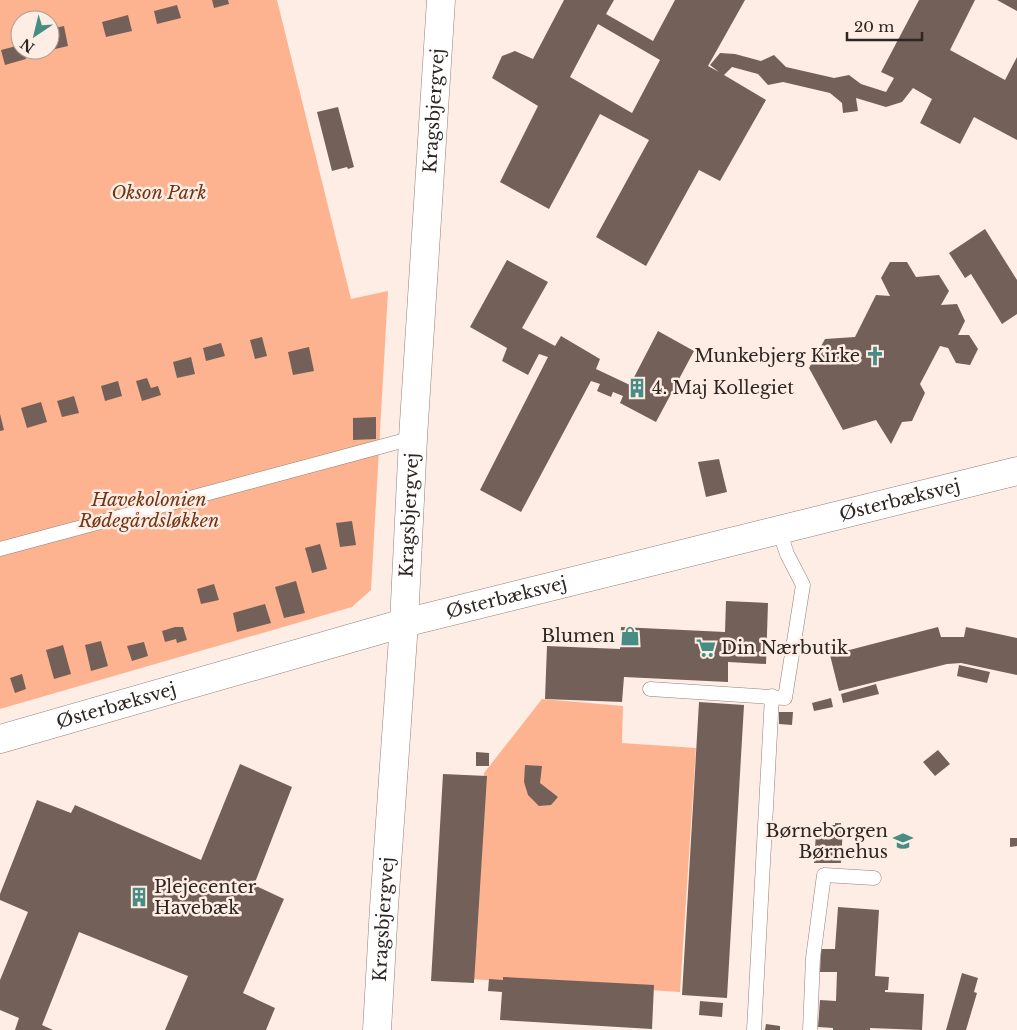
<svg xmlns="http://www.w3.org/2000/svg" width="1017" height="1030" viewBox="0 0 1017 1030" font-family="'Libre Baskerville',serif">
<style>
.green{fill:#fdb38f;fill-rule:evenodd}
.building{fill:#736159;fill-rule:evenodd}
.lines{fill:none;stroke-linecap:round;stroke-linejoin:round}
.service-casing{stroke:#938077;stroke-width:15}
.minor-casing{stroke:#938077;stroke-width:29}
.tertiary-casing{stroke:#938077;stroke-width:29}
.service{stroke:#fff;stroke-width:14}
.minor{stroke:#fff;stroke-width:28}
.tertiary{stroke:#fff;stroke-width:28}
.labels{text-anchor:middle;stroke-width:5;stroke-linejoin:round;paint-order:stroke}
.street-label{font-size:18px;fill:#2e2623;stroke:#feede5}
.park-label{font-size:18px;font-style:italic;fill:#713513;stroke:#feede5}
.poi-label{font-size:18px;fill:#2e2623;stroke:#feede5;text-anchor:end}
</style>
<rect width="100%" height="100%" fill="#feede5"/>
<path class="green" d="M0 0H277L351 299 388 291 371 590 352 607 0 709ZM20 20H50V50H20Z
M542 699 623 706 622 743 696 748 680 992 470 979 484 773Z"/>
<path class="building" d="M212 0H228L229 4 214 8Z
M564 0H614L606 14 653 41 675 0H745L708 66 719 72 710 65 720 53 735 54 761 61 774 55 786 67 834 78 849 75 861 84 886 92 894 78 881 72 919 0H975L950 50 1005 80 1017 57V140L974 117 960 144 920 123 932 99 913 88 902 102 886 107 856 98 858 111 843 113 842 103 830 93 783 82 768 85 758 74 732 67 724 75 766 100 720 181 699 170 646 266 596 237 649 140 600 114 549 209 500 182 538 106 492 78 502 56 515 51 533 59ZM598 24 660 60 632 113 570 77Z
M997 0H1017V11Z
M177 5 181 18 157 24 154 11Z
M128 15 132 31 106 37 102 22Z
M64 26 68 46 51 50 50 29Z
M20 45V50H24L26 59 5 65 1 50Z
M338 107 354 167 348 169 347 167 332 171 317 112Z
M985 229 1017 280V314L1002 324 971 274 965 278 949 253Z
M507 260 548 282 522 328 555 346 561 336 600 359 596 369 630 385 658 331 694 351 656 422 620 403 623 396 613 392 611 397 597 391 600 384 591 381 521 512 480 490 548 357 539 354 528 375 502 361 507 348 470 327Z
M890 262H907L916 277 939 275 949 291 941 305 957 304 965 321 958 335H969L978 349 970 365 956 363 948 348 940 346 920 384 925 393 912 421 902 422 891 444 876 420 843 430 809 368 825 339 855 337 876 295 890 296 881 278Z
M262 337 267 356 255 359 250 340Z
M221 343 225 356 206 361 203 348Z
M309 347 314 371 293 375 288 352Z
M191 357 195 374 177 378 173 362Z
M147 378 151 388 158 386 161 395 142 401 136 381Z
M118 381 122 396 105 401 101 386Z
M74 396 79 413 62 417 57 401Z
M41 402 47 422 27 428 21 408Z
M0 414 4 430 0 431Z
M376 417V439L353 440V418Z
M719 459 727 492 706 497 698 462Z
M352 521 356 545 340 547 336 523Z
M320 544 327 569 312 573 305 548Z
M296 581 305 613 284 618 275 587Z
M214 584 219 600 201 604 197 589Z
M726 601 768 603 766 664 728 662V682L624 677 622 702 545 699 547 646 620 649 621 627 725 632Z
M265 604 271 623 237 632 233 613Z
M175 627H183L187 640 177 643 176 639 165 642 162 631Z
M938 627 941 637H964L966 627 1017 638V675L961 663 947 664 839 691 830 655Z
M101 641 108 666 91 671 85 645Z
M144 642 148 656 132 661 127 646Z
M63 645 71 674 54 679 46 650Z
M959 665 990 672 987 683 957 676Z
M22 674 26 689 15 693 10 678Z
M876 684 879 694 843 703 841 694Z
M831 698 833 707 814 711 812 703Z
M699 702 744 705 727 998 682 995Z
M779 712H793L792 725 779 724Z
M938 750 950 764 935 776 923 762Z
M476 752 489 753V766H476Z
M240 764 292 787 254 885 284 899 243 993 275 1008 266 1030H165L188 976 79 932 42 1025 53 1030H15L19 1018 0 1010V980L28 912 0 900V894L37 800 71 813 75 805 201 860Z
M525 765 542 766 540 783 558 797 551 805 539 806 528 795 524 782Z
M443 774 487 776 474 983 431 981Z
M835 823H841V825L843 826 841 863H814L816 833 829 834 830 825H835Z
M1010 838H1017V846L1010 847Z
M838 907 879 910 875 976 889 977 888 990H885V992L924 994 922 1030 870 1028V1030H833V1028L818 1027 820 1000 836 1001 837 972H820L821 949H835Z
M962 973 978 978 974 992 977 993 966 1030H946Z
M503 977 654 985 652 1029 500 1020 502 992 488 991 489 979 503 980Z
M700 1001 723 1003 722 1017 699 1015Z
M766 1024 780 1026V1030H765Z"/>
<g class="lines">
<defs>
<path id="service" d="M0 549 413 438
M650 689 785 698 803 585 787 554 779 530
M754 1030 772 696
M810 1030 813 958 824 875 874 878"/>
<g id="minor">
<path id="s1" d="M377 1030 384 907 404 623 413 438 441 0"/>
</g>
<g id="tertiary">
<path id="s2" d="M0 739 404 623 1017 471"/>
</g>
</defs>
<use href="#service" class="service-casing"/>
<use href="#minor" class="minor-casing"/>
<use href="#tertiary" class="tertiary-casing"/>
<use href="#service" class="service"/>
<use href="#minor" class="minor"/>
<use href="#tertiary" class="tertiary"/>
</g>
<defs>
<symbol id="church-bare" viewBox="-9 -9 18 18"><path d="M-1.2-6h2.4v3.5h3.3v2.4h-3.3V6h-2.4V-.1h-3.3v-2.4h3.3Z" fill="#488d84" stroke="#feede5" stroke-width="2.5" paint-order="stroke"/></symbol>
<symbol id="building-bare" viewBox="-9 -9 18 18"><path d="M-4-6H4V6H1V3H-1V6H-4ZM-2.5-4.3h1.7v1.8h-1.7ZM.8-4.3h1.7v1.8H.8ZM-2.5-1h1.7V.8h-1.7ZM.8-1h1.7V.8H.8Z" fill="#488d84" stroke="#feede5" stroke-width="2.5" paint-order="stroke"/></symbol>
<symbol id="shop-bare" viewBox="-9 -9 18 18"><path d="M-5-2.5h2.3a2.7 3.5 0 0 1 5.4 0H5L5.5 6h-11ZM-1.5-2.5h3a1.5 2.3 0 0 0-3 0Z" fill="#488d84" stroke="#feede5" stroke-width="2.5" paint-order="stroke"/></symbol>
<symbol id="supermarket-bare" viewBox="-9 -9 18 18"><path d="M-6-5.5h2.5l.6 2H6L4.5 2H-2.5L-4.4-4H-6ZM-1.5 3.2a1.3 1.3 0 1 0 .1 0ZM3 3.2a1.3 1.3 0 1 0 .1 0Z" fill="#488d84" stroke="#feede5" stroke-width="2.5" paint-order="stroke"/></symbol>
<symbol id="school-bare" viewBox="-9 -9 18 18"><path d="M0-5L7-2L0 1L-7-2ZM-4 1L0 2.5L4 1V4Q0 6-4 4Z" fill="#488d84" stroke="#feede5" stroke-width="2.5" paint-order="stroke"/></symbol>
</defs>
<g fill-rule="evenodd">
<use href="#church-bare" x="861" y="342" width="28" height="28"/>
<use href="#building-bare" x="623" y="374" width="28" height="28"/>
<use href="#shop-bare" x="616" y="622" width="28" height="28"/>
<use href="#supermarket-bare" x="692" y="634" width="28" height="28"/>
<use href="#school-bare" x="889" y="827" width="28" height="28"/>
<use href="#building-bare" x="125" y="883" width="28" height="28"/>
</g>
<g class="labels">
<g class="street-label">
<text dy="6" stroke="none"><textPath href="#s1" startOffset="921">Kragsbjergvej</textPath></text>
<text dy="6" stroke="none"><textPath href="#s2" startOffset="931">Østerbæksvej</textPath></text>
<text dy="6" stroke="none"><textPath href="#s1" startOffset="516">Kragsbjergvej</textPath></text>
<text dy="6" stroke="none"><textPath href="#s2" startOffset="526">Østerbæksvej</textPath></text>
<text dy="6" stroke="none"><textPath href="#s2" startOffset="121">Østerbæksvej</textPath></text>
<text dy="6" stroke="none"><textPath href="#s1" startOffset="111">Kragsbjergvej</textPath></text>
</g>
<g class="park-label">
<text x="159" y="199">Okson Park</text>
<text x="149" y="506">Havekolonien<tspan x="149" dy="21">Rødegårdsløkken</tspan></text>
</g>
<g class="poi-label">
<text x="860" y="362">Munkebjerg Kirke</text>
<text x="652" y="394" text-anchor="start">4. Maj Kollegiet</text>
<text x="615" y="642">Blumen</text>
<text x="721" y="654" text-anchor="start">Din Nærbutik</text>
<text x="888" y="837">Børneborgen<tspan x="888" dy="21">Børnehus</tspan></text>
<text x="154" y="893" text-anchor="start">Plejecenter<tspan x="154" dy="21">Havebæk</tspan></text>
</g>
</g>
<g transform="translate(35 35) rotate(215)"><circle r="24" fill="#feede5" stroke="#ab9d97"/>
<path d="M0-4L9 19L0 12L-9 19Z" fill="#488d84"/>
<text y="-8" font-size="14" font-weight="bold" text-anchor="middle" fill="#2e2623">N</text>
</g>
<path d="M847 32v8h75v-8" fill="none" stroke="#2e2623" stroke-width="2.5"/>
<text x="854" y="32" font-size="15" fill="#2e2623" stroke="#feede5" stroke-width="4" paint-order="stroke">20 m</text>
</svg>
